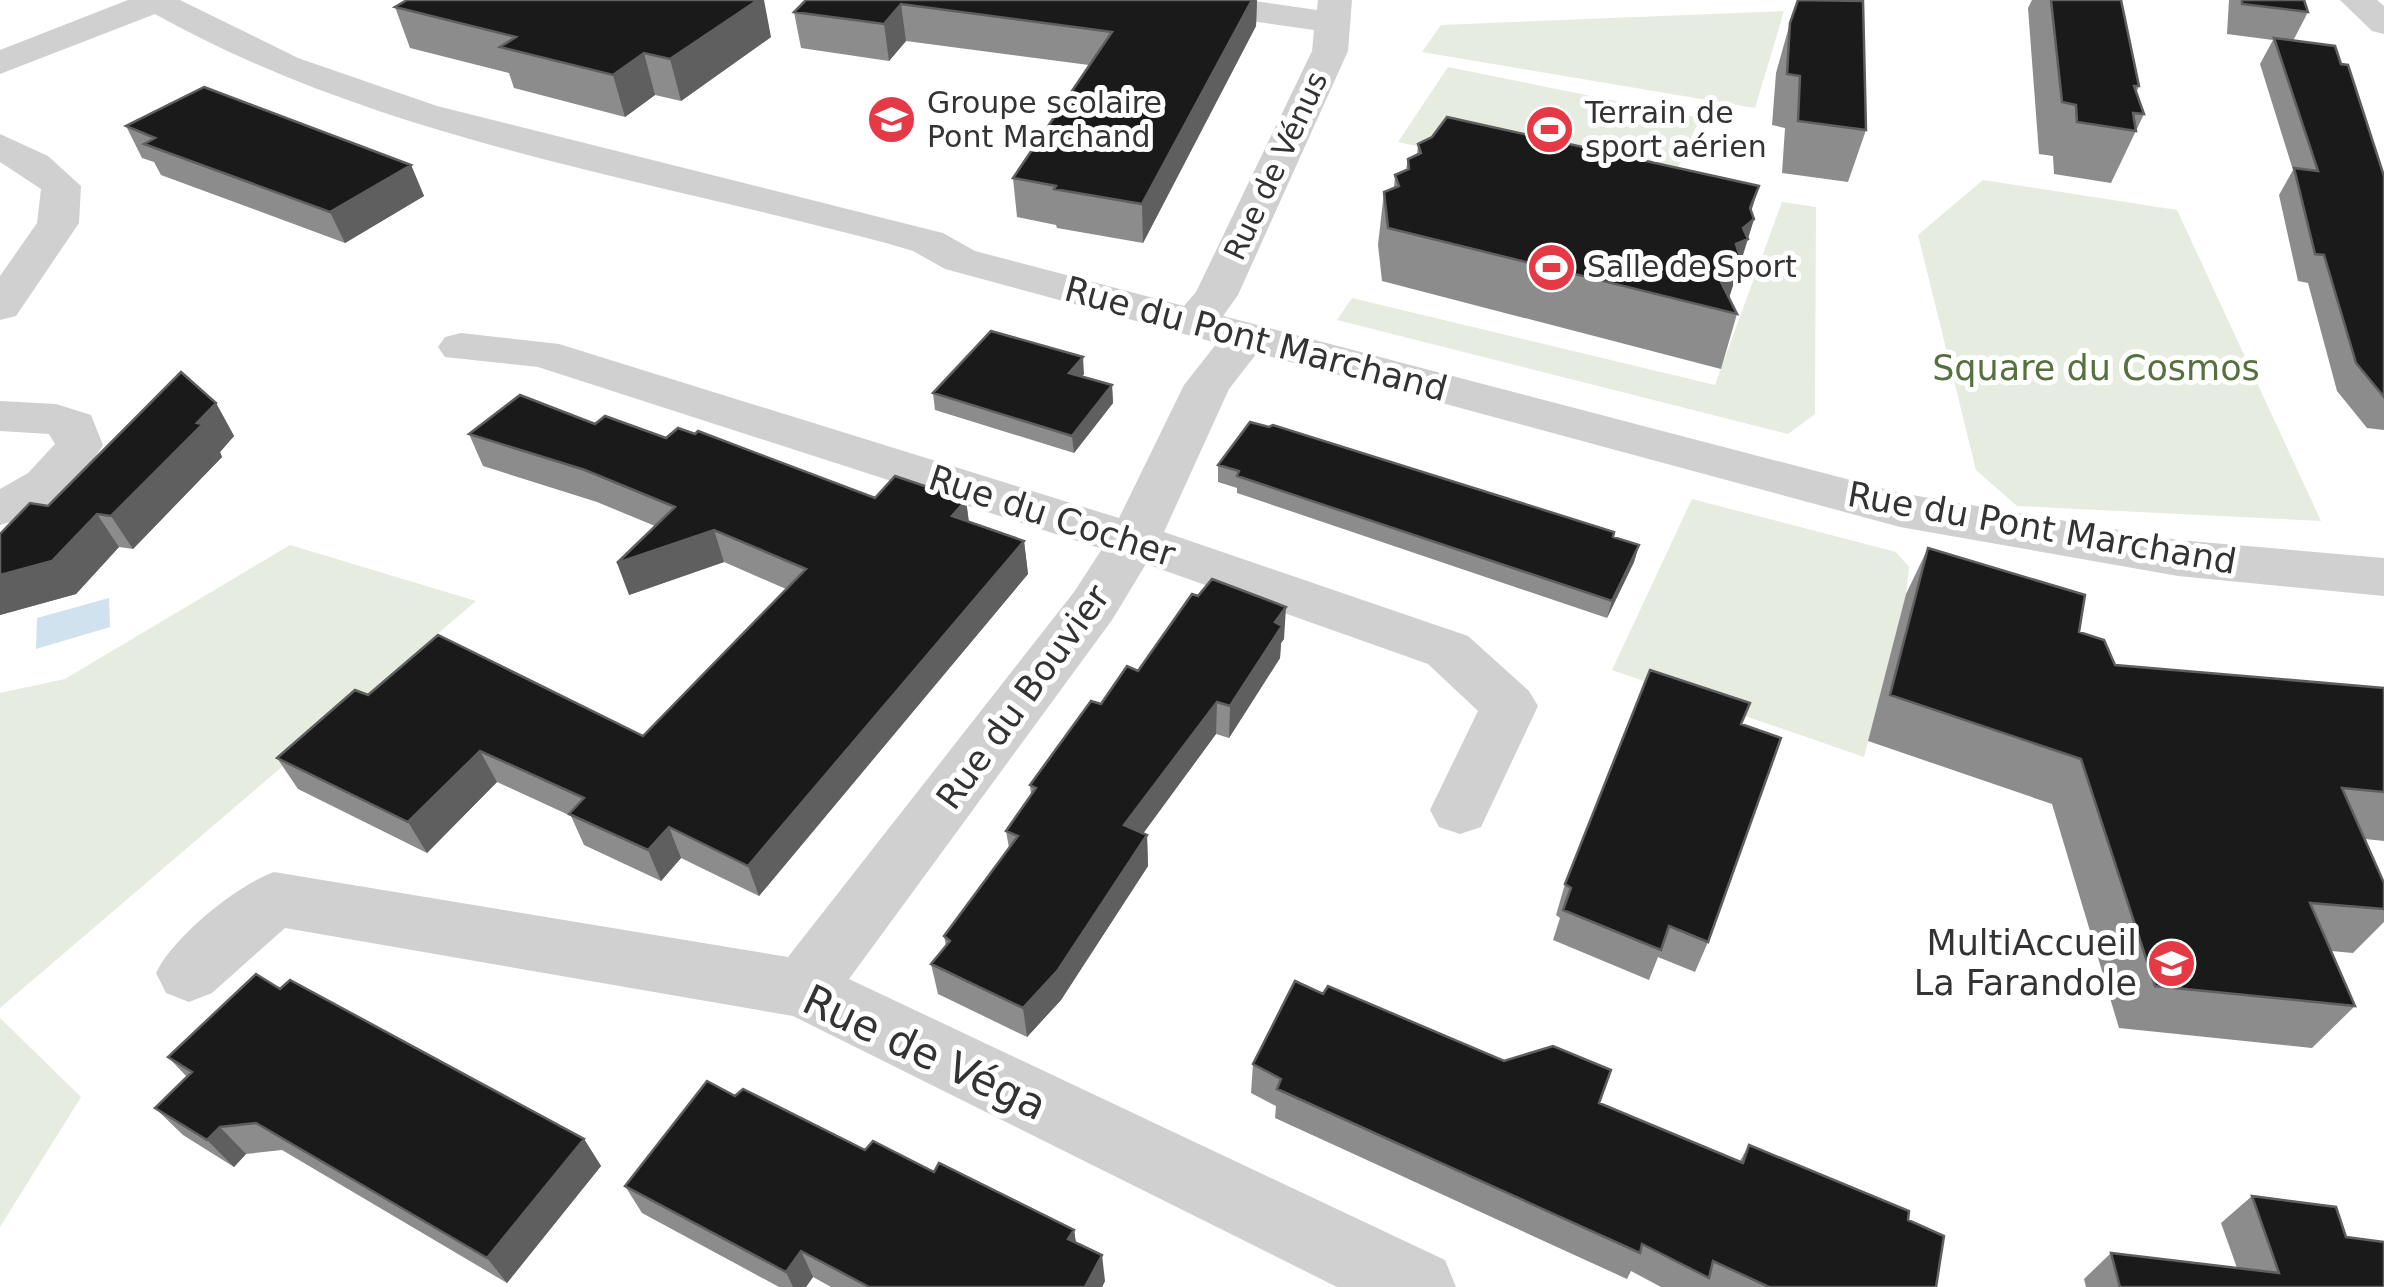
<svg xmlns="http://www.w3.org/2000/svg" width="2384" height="1287" viewBox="0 0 2384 1287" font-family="'DejaVu Sans',sans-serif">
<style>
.green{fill:#e6ecdf}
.water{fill:#cfe2ee}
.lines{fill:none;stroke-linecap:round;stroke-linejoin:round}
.minor{fill:#d0d0d0;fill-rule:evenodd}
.wall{fill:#8c8c8c}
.shaded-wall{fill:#5f5f5f}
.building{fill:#1a1a1a;stroke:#5f5f5f;stroke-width:2.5}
.labels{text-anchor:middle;stroke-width:10;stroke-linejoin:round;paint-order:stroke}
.far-poi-label{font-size:30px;fill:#333;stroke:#fff;text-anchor:start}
.far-street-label{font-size:30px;fill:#333;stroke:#fff}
.street-label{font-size:35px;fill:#333;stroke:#fff}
.park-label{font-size:35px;fill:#56703f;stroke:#fff}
.poi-label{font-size:35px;fill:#333;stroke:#fff;text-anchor:end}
.near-street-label{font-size:42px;fill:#333;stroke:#fff}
</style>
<rect width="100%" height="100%" fill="#fff"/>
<path class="green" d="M1784 11 1755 108 1422 52 1441 25Z
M1448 67 1700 118 1664 199 1398 142Z
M1983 180 2177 210 2321 521 2017 506 1976 470 1918 235Z
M1782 202 1816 207 1815 414 1788 434 1337 320 1352 298 1715 385Z
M1692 499 1896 552 1909 567 1906 594 1864 757 1612 670Z
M290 545 476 601 0 1008V693L65 679Z
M0 1018 81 1097 0 1227Z"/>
<path class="water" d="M109 598 110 627 36 649 37 618Z"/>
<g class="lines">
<path class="minor" d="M128 0H180L298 58 437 106 915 226 943 233 975 251 1184 306 1196 292 1312 51 1314 30 1173 10 1161 7 1156 0H1247L1317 10 1318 0H1352L1348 51 1238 295 1223 316 1900 493 2178 540 2384 558V596L2178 576 1900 527 1257 353 1229 389 1164 532 1468 636 1529 691 1538 706 1481 827 1460 834 1439 827 1430 810 1478 711 1428 664 1146 564 1112 620 849 979 1445 1260 1456 1287H1337L793 1016 285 928 212 993 189 1002 166 993 156 973C173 937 237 885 274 872L788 957 1074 592 1102 549 538 367 445 357 438 347 445 337 461 333 559 344 1119 518 1184 385 1217 343 945 269 913 251 886 243C639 177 381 140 155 14L0 74V50Z
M2340 0H2377L2384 6V34L2372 31Z
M0 134 48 156 81 186 79 223 16 316 0 320V276L37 223 41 189 0 162Z
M0 401 56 404 91 415 103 445C76 487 49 511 0 525V489L28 473 55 444 49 434 0 431Z"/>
</g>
<path class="wall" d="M806 0H1257L1256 26 1143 243 1057 228 1056 225 1017 217 1013 178 1089 65 906 41 889 61 801 48 794 12Z
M2032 0H2121L2139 86 2136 93 2144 114 2111 183 2054 174 2053 156 2039 154 2028 8Z
M2229 0H2304L2308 12 2293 41 2384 176V430L2367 428 2337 391 2308 283 2298 281 2279 195 2293 170 2260 64 2273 40 2227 34Z
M395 7 771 37 681 101 655 95 625 117 514 88 509 73 410 48Z
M1790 23 1866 130 1848 182 1782 173 1785 128 1772 125 1776 73Z
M126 126 411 165 424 196 345 243 161 175 154 162 142 158Z
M1418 144 1751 211 1754 219 1738 272 1728 298 1737 314 1721 369 1382 281 1378 245 1384 192 1394 188 1395 175 1406 170 1408 159 1417 155Z
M1084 374 1081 377 1112 385 1113 403 1074 453 935 410 933 393Z
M216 403 234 436 220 452 222 457 133 549 119 547 76 594 0 615V534Z
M595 424 666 438 875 498 966 500 969 522 1024 541 1028 574 759 896 681 858 661 881 584 845 571 816 497 782 427 853 298 789 277 758 368 695 643 736 786 589 724 562 629 595 655 526 597 502 483 466 469 434Z
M1218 465 1639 545 1634 562 1607 618 1237 493V488L1218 482Z
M1928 548 2079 632 2115 665 2384 688V841L2365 839 2384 883V922L2353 953 2331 951 2355 1006 2312 1048 2119 1028 2052 804 1868 741 1906 594Z
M1284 639 1281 643 1280 658 1229 738 1216 734 1143 833 1147 835 1148 866 1061 1000 1027 1037 938 994 931 964 946 946 944 936 1009 848 1006 831 1031 795 1030 785 1101 704 1138 671Z
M1741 724 1708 942 1695 972 1658 957 1649 980 1553 940 1560 918 1556 915 1565 884Z
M280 989 584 1139 601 1166 507 1283 282 1150 246 1154 234 1167 183 1135 155 1108 187 1077 168 1057Z
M1323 994 1599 1103 1740 1161 1749 1145 1908 1220 1936 1287H1661L1631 1271 1627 1279 1275 1118 1276 1106 1251 1093 1253 1064Z
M735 1096 865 1150 934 1172 1074 1230 1076 1243 1105 1281 1102 1287H831L813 1277 806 1287H779L642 1213 625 1186Z
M2252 1196 2346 1237 2384 1287H2086L2084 1279 2111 1253 2237 1268 2221 1223Z"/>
<path class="shaded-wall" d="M758 0H764L771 37 681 101 670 59Z
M1252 0H1257L1256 26 1143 243 1142 204Z
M901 4 906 41 889 61 884 24Z
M644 53 655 95 625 117 613 75Z
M411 165 424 196 345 243 330 212Z
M1759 186 1747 225 1754 219 1725 311 1721 282Z
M1083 357 1084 374 1070 391 1069 373Z
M1112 385 1113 403 1074 453 1072 436Z
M216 403 234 436 220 452 222 457 133 549 111 516Z
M966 500 970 532 952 516Z
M97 514 119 547 76 594 0 615V575Z
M714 530 724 562 629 595 617 563Z
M1024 541 1028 574 759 896 748 866Z
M1639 545 1634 562 1607 618 1612 601Z
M1286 607 1284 639 1281 643 1280 658 1229 738 1230 706 1275 622Z
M1217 702 1216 734 1126 857 1124 825Z
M480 751 497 782 427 853 408 822Z
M669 827 681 858 661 881 648 850Z
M1147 835 1148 866 1061 1000 1027 1037 1023 1008Z
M220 1127 246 1154 234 1167 207 1140Z
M584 1139 601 1166 507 1283 487 1258Z
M1074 1230 1078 1257 1068 1239Z
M801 1251 813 1277 806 1287H793L786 1272Z
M1102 1255 1105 1281 1102 1287H1085Z"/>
<path class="building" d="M407 0H758L670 59 644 53 613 75 500 47 516 37 395 7Z
M806 0H1252L1142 204 1054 189 1056 186 1013 178 1112 32 901 4 884 24 794 12Z
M1798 0 1863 1 1866 130 1798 121 1800 76 1787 74 1790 23Z
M2051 0H2121L2139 86H2134L2144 114 2133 113 2136 131 2077 122 2076 105 2062 102Z
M2242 0H2304L2308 12 2242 4Z
M2274 38 2335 46 2341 64 2348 65 2384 176V397L2356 363 2324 255 2315 254 2294 168 2318 171Z
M204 87 411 165 330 212 144 144 155 138 126 126Z
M1447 117 1759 186 1750 208 1754 219 1743 228 1748 239 1736 244 1740 257 1729 263 1733 275 1721 282 1737 314 1388 228 1384 192 1399 186 1395 175 1409 169 1408 159 1421 153 1418 144 1432 137Z
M991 331 1083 357 1069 373 1112 385 1072 436 933 393Z
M181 372 216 403 197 423 203 424 111 516 97 514 52 561 0 575V534L30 503 48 506Z
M520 395 595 424 605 416 666 438 678 428 695 434 698 431 875 498 895 476 966 500 952 516 1024 541 748 866 669 827 648 850 569 814 584 798 480 751 408 822 277 758 355 690 368 695 438 635 643 736 806 569 714 530 617 563 675 507 585 470 469 434Z
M1250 422 1269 427 1273 425 1614 532 1613 537 1639 545 1612 601 1237 476 1239 471 1218 465Z
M1928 548 2085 595 2079 632 2104 640 2115 665 2384 688V792L2342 788 2384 883V909L2310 903 2355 1006 2155 986 2081 759 1890 695Z
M1212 579 1286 607 1275 622 1282 626 1230 706 1217 702 1124 825 1147 835 1058 970 1023 1008 931 964 950 941 944 936 1018 836 1006 831 1036 788 1030 785 1091 701 1101 704 1127 666 1138 671 1192 594 1198 596Z
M1650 670 1750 703 1741 724 1781 738 1708 942 1669 926 1661 950 1563 910 1571 888 1565 884Z
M256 974 280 989 290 980 584 1139 487 1258 256 1123 220 1127 207 1140 155 1108 192 1072 168 1057Z
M1295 981 1323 994 1328 986 1504 1061 1553 1046 1611 1070 1599 1103 1743 1163 1749 1145 1909 1211 1908 1220 1944 1236 1936 1287H1769L1713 1261 1709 1278 1642 1244 1640 1253 1277 1089 1281 1079 1253 1064Z
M707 1081 735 1096 743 1089 865 1150 873 1141 934 1172 939 1163 1074 1230 1068 1239 1102 1255 1085 1287H869L801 1251 786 1272 625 1186Z
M2252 1196 2336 1207 2346 1237 2384 1242V1287H2120L2111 1253 2279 1273Z"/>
<defs>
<symbol id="school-disc" viewBox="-11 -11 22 22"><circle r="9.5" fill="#e63946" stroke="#fff"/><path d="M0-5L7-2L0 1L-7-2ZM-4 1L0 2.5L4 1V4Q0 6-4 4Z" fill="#fff"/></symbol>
<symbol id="stadium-disc" viewBox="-11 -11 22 22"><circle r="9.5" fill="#e63946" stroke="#fff"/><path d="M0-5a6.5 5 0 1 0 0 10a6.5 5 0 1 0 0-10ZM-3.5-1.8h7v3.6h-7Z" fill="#fff"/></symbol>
</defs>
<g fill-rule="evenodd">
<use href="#school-disc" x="864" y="92" width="55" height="55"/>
<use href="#stadium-disc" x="1522" y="102" width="55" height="55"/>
<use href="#stadium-disc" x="1524" y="240" width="55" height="55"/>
<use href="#school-disc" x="2144" y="936" width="55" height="55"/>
</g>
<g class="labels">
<g class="far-poi-label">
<text x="927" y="113">Groupe scolaire<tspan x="927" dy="34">Pont Marchand</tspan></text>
<text x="1585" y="123">Terrain de<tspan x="1585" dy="34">sport aérien</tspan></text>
<text x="1587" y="277">Salle de Sport</text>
</g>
<g class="far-street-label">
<text transform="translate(1276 166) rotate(-65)" y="10">Rue de Vénus</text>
</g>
<g class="street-label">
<text transform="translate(1256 339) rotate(15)" y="12">Rue du Pont Marchand</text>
<text transform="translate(1052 516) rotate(18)" y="12">Rue du Cocher</text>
<text transform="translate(2042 528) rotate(10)" y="12">Rue du Pont Marchand</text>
<text transform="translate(1023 697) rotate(-54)" y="12">Rue du Bouvier</text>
</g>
<g class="park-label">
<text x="2096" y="380">Square du Cosmos</text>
</g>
<g class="poi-label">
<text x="2137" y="955">MultiAccueil<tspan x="2137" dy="40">La Farandole</tspan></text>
</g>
<g class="near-street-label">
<text transform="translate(925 1052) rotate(25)" y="15">Rue de Véga</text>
</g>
</g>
</svg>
